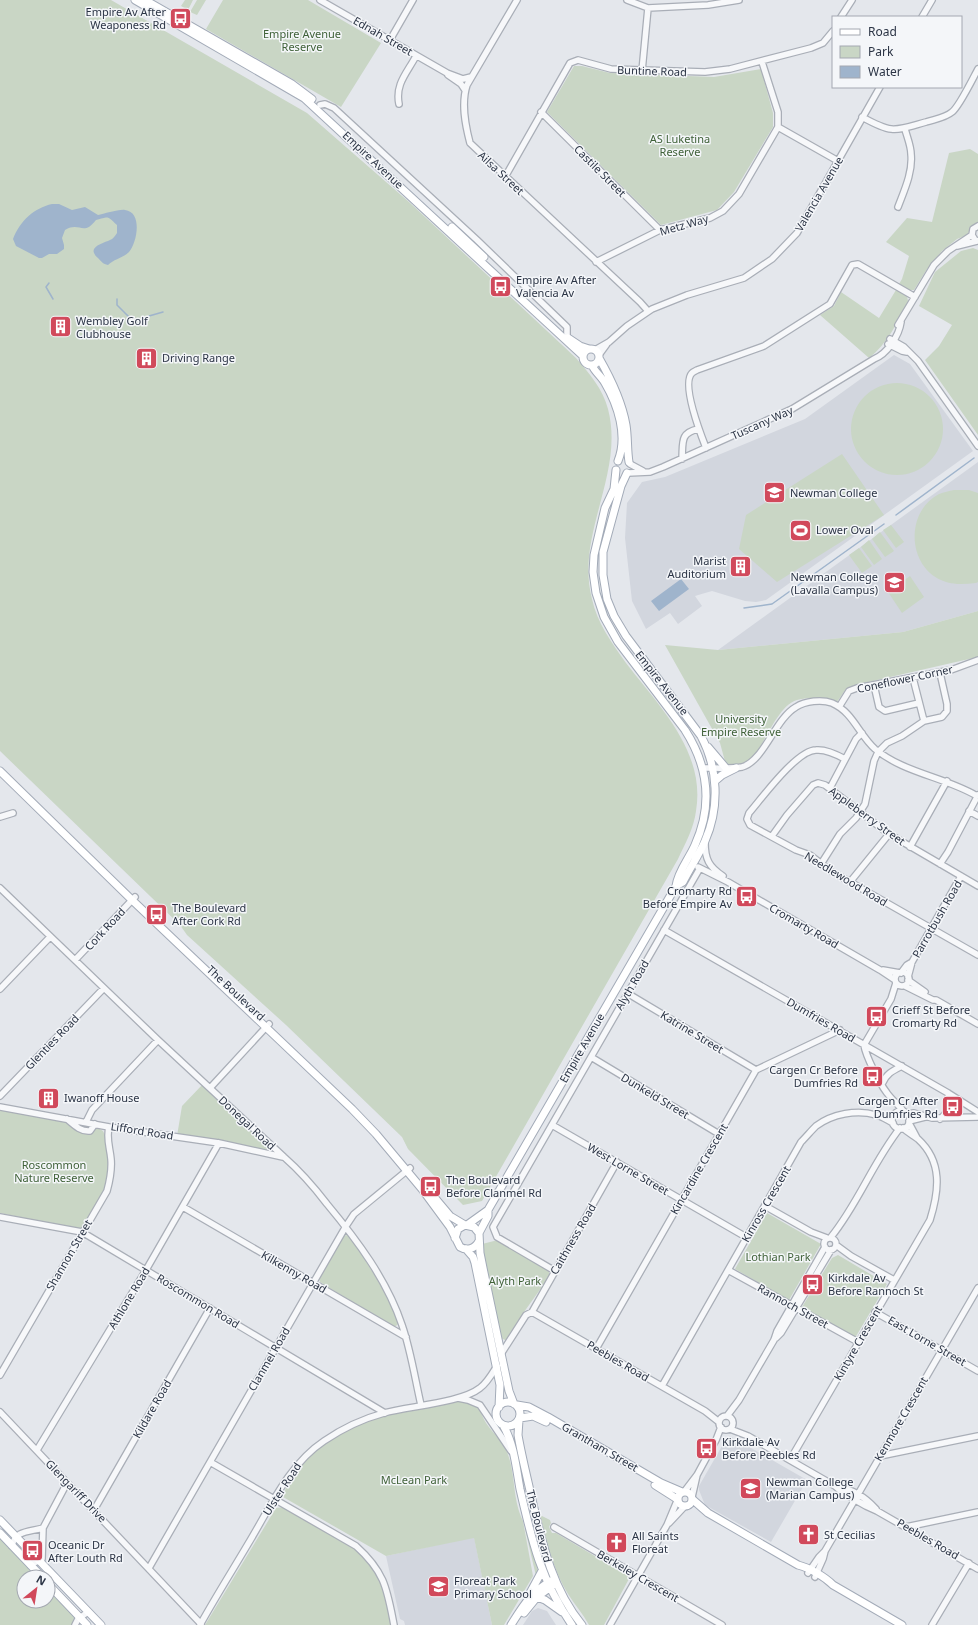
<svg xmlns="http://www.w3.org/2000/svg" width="978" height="1625" viewBox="0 0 978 1625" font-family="'Noto Sans',sans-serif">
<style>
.built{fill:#d2d6de}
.green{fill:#c9d6c5}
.water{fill:#9fb4cc}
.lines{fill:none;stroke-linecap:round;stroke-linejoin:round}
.stream{stroke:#9fb4cc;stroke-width:1.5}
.minor-casing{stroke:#a9aeb7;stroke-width:8}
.major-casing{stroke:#a3abb8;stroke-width:9}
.minor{stroke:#f7f8fa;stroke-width:5.5}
.major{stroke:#fff;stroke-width:7}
.labels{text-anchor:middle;stroke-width:3;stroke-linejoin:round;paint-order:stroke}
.poi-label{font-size:11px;fill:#2b3445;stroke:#f4f6f9;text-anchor:start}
.park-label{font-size:11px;fill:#3f6138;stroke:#f4f6f9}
.street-label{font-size:11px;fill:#2b3445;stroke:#f4f6f9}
</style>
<rect width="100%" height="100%" fill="#e4e7ec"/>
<path class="built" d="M894 355 910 364 973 451 766 600 756 602 745 601 712 591 705 593 695 596 702 606 678 624 670 613 646 629 632 601 625 538 627 503 642 482 665 477 805 419Z
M978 462V611L903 632 718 650Z
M730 1436 807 1480 771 1542 705 1505 699 1490V1486L726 1439Z
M474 1537 492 1625H405L404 1621 400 1619 386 1556Z
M538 1608 547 1611 556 1625H523L532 1611Z"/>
<path class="green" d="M0 0H111L307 113 409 202 576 358C589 373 603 389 608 409 625 474 575 534 592 599 597 623 612 643 626 663 659 706 706 752 696 811 694 828 685 844 678 859L482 1201 463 1205 408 1149 402 1137 286 1025 187 935 180 925 0 751Z
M185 0H193L188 10 181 6Z
M197 0H206L197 15 190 12Z
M223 0H308L381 43 341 107 206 29Z
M574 66H582L610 73 714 77 761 69 773 113V127L734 192 717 210 661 225 547 112Z
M970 149 978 154V222L971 228 967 235 957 239 942 251 927 269 914 290H908L899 284 902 279 909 256 886 242 907 218 932 222 949 153Z
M973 248 978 250V435L925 360 939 346 952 325 919 306 935 272 961 251Z
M896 290 907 296 908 301C898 322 887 344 869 358L820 315 834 306 841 292 879 318Z
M851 429a46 46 0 1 1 92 0a46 46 0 1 1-92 0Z
M842 454 884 515 777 582 739 549 746 515Z
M954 490H969L978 493V582L976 583C966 584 956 585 946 582 907 570 904 512 939 494 944 492 949 491 954 490Z
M891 525 904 542 896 548 883 530Z
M880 532 894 551 885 557 872 539Z
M869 540 882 559 874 565 861 547Z
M859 548 872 566 862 573 849 555Z
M910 576 924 597 902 613 888 592Z
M978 611V657L855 685 846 689 837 702C824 700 811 696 797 700 777 706 766 743 752 758 746 764 733 765 726 765L720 743 665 645 718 650 903 632Z
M203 1084 266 1144 268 1148 265 1151 177 1136 182 1106Z
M0 1110 98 1128 103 1131 105 1135 109 1169 105 1188 83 1227 78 1229 0 1213Z
M767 1213 821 1244 789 1300 735 1269Z
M346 1235 351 1237 375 1276 392 1305 398 1321V1324L396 1326H392L320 1282 319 1278 342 1237Z
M498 1240 547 1268 549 1272V1277L524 1312 507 1341 501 1338 483 1253 482 1244Z
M838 1255 887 1284 855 1338 802 1307 832 1258Z
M464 1401 480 1408C484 1428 500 1435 507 1452 516 1474 512 1499 523 1521L533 1576 504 1625H492L474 1538 386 1556 283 1497C285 1492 286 1485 289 1480 327 1421 401 1409 464 1401Z
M284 1507C315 1525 362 1544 379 1577 386 1592 388 1610 391 1625H205L276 1508Z
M540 1515 550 1520 551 1523 549 1527 552 1533H556L630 1577 604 1625H589C583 1614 575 1605 568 1594 553 1570 547 1542 540 1515Z
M526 1528 538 1570 536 1576 525 1529Z
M0 1537 38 1577H24V1601H48V1587L75 1618 73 1625H0Z"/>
<path class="water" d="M52 204H59L72 210 85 207 98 215C104 214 119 209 125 210 143 212 137 243 129 252 123 258 114 259 108 265 103 264 102 262 98 258 85 247 104 243 110 240 113 239 115 236 117 233V225C107 216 110 216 96 220 83 237 80 221 65 230L62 238 64 245V249L57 254H49L42 258H39L16 246 13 239C20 221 34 208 52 204Z
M681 579 689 589 659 611 651 601Z"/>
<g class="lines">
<path class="stream" d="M49 283 46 287 53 299
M117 299V305L129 317
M149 316 163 312
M896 515 974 458
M744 608 772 604 884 524"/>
<defs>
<path id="minor" d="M320 0 447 73 463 79 471 77
M517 0 467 85C461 103 465 124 470 143L640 302 648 311
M627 0 648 8 708 5 739 0
M841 17 852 0
M922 17 932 0
M390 40 413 0
M762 62 778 112V127L838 161
M642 71 648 8
M448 75 461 84 465 90
M399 104C395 84 407 73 416 56
M320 105 325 104 334 108 477 240 567 327V337
M541 112 660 230
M862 117C893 134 894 131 926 122 935 119 945 118 952 112 959 107 973 78 978 69
M505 177 570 63 578 60 611 69 705 72 730 69 811 48 823 43 833 31
M898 207C904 191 913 172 911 154 911 146 907 137 905 129
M978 226 973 229 972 235 975 240 978 241
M957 246 977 241
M596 262 660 230 710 218 723 211 739 194 778 127
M898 325 934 265 948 251 972 235
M890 339 904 347 918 361 978 446
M888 344 902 351 907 352
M595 350 609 342 627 326 652 309 687 295 744 278 772 259 797 233 880 87
M599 355 607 344
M706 448C701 435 681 384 692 373 693 372 695 371 697 370L764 346 830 304 852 265 858 264 915 297
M682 459C683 442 680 433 698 429
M630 464 643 471
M628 473 650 472 663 467 792 409 874 359C887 354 899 336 901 322
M913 678 924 721
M874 685 879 707 885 711 919 703
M839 707 849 691 857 688 951 670 978 660
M845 759C836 754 826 749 816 750 797 750 762 798 749 813L747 819 750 825 796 850 810 855 829 870 978 955
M703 768C714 768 732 769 742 767 764 761 775 719 796 707 805 701 822 699 832 703 853 712 859 735 875 749 904 773 945 777 977 796
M830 788 856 739 862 733
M969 811 978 816
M0 817 13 813
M772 836 787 815 813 785 818 783 825 785 889 834 978 886
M705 843C705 859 709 867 723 876
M910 847 947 781
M821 864 840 834 856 818 865 804 874 761 878 752 887 743 902 736 924 721 942 717 947 711V704L940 673
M940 864 948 852 978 795
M698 867 728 882 880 970 895 980
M850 882 889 834
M0 888 158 1040 284 1157C300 1171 314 1187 327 1204 357 1240 387 1280 402 1325 411 1351 415 1379 421 1405
M664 930 948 1093 978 1112
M75 960 135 897
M883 970 900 973
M895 979a7 7 0 1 1 14 0a7 7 0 1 1-14 0Z
M901 973 907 965 912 962
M908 977 912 962 961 876
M908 980 925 992
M905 986 933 1000H936L978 1024
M0 989 50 937
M627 993 756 1070
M864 1045C866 1057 880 1084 887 1093 892 1100 899 1105 904 1112
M864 1045 891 999 896 983
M591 1057 719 1134
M882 1084C886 1074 892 1071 902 1066
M210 1088 269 1024
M0 1096 104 988
M0 1107 109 1127 219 1143 283 1157
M892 1120a9 9 0 1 1 18 0a9 9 0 1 1-18 0Z
M907 1114 914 1113 932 1118 978 1117
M67 1119C74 1125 81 1132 90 1131L95 1124
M940 1119C949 1112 950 1104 948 1093
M909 1121 925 1117
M86 1122 92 1110 158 1040
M909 1123 917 1138
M552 1125 746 1237
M765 1206 811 1232 827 1238
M183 1207 406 1337
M0 1217 82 1232 385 1413
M831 1237C858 1204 873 1162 900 1128
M824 1244a6 6 0 1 1 12 0a6 6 0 1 1-12 0Z
M836 1245 851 1256 894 1280
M728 1270 858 1342
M555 1271 497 1237 493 1227 700 868
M532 1312 705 1411 719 1422
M875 1312 978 1371
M776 1338 781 1333 831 1250
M596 1349 756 1070 840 1030
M501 1354 526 1315 532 1312 617 1162
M0 1375 107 1191C110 1180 112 1170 111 1159 110 1148 106 1138 109 1127
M662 1386 801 1142C806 1137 811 1131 816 1126 832 1114 857 1109 876 1115 882 1116 887 1120 893 1123
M458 1398 468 1400 480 1405 511 1451
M0 1412 201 1624
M727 1416 739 1400 774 1340 777 1331 825 1247
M719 1423a7 7 0 1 1 14 0a7 7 0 1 1-14 0Z
M730 1429 748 1436 835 1486 843 1493 866 1506 877 1511 978 1569
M37 1450 146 1270 219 1143
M880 1456 978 1436
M790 1460 930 1220C939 1191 943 1162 918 1139 913 1135 908 1133 903 1128
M210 1462 356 1546C385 1572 387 1589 394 1625
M837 1487C852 1489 866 1498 876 1509
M684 1492 697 1475 716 1440 721 1427
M692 1497 697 1475
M94 1510 210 1308
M669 1523 684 1507
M554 1527 722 1625
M906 1527 978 1512
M12 1546C15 1530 30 1532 43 1528
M30 1565 42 1559 43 1528 67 1483
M149 1568 346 1226 354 1214 410 1168
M808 1573 819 1557 825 1551 978 1288
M815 1577 823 1559 825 1551
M75 1625 78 1619 88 1612
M200 1625C215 1598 232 1571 248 1544 270 1508 288 1465 324 1441 343 1428 362 1419 384 1413 409 1406 461 1403 480 1388 487 1383 492 1374 497 1366
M610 1625 667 1525 677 1501
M932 1625 969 1563"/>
<path id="major" d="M135 0 304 98 583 356
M145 0 292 84 312 99
M452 227 484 257
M568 338 580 346 589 349
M583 357a8 8 0 1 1 16 0a8 8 0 1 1-16 0Z
M599 358C611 379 622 402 626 425 628 437 627 450 629 462
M592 365C594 371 601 376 605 383 618 405 628 436 618 461
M627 473 621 486 603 552V575L607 599 614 616 626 636 701 736C718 768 720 807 705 841 699 855 690 868 683 882L676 886
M708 747 725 767
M0 771 132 900 352 1109 376 1134 422 1189 450 1227 460 1247C467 1251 475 1249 479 1241
M715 781 722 775 736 768
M429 1191 450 1216 465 1225
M467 1225 488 1210 676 886C678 871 689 859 695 845 713 805 708 766 685 730L618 642 604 617 596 593 593 572 594 555 605 508 614 489 616 470
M479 1233 488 1216V1210
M455 1238 458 1229 465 1225 474 1227 479 1233 480 1253 483 1268 509 1391 514 1404
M466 1249 473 1257 475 1263 500 1385 499 1407
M496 1414a12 12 0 1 1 24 0a12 12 0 1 1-24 0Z
M517 1405 529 1407 548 1417 661 1483 682 1492
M520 1418 533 1416 546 1422
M519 1420 518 1435C522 1458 528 1481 533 1504 543 1547 553 1590 582 1625
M503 1425C514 1444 516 1467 520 1489 532 1542 541 1580 572 1625
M655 1485 677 1499
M678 1499a7 7 0 1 1 14 0a7 7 0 1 1-14 0Z
M692 1499 708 1513 798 1565C810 1568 825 1577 833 1585L902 1625
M0 1520 101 1625
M0 1533 42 1577
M48 1584 87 1625
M529 1595 542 1571
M537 1597 545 1600 562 1612
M524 1613 537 1597 552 1586
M511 1625C523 1606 530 1593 551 1581"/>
</defs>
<use href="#minor" class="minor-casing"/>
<use href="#major" class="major-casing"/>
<use href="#minor" class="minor"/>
<use href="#major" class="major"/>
</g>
<defs>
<symbol id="bus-square" viewBox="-11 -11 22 22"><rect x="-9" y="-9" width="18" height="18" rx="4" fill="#d1495b" stroke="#f4f6f9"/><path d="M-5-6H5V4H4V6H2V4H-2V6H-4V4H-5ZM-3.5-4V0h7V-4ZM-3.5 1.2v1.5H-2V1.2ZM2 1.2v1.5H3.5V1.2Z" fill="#fff"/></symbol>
<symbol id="building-square" viewBox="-11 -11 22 22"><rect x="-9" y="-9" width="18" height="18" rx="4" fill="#d1495b" stroke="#f4f6f9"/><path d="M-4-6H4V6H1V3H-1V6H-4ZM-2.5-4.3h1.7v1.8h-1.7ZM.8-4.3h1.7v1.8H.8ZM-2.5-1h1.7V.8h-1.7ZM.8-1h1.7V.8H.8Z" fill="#fff"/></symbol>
<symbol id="school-square" viewBox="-11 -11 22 22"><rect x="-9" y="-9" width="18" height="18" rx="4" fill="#d1495b" stroke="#f4f6f9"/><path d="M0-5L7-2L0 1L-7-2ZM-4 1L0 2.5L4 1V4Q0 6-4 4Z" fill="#fff"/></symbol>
<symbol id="stadium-square" viewBox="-11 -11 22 22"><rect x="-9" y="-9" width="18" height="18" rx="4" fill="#d1495b" stroke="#f4f6f9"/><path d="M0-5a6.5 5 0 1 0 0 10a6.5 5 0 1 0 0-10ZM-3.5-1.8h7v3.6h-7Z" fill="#fff"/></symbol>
<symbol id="church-square" viewBox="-11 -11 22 22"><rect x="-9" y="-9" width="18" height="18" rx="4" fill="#d1495b" stroke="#f4f6f9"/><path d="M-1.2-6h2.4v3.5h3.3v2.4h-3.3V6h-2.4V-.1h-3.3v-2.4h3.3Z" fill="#fff"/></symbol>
</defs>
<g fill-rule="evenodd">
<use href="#bus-square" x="168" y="6" width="25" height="25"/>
<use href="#bus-square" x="488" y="274" width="25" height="25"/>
<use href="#building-square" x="48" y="314" width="25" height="25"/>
<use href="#building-square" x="134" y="346" width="25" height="25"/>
<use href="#school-square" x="762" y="480" width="25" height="25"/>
<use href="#stadium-square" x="788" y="518" width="25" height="25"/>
<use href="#building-square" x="728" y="554" width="25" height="25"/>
<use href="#school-square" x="882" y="570" width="25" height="25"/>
<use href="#bus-square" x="734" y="884" width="25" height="25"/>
<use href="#bus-square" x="144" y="902" width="25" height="25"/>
<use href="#bus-square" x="864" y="1004" width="25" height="25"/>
<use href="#bus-square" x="860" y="1064" width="25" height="25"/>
<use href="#building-square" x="36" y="1086" width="25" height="25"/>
<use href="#bus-square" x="940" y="1094" width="25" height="25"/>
<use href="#bus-square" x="418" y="1174" width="25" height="25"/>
<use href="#bus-square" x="800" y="1272" width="25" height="25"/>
<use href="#bus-square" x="694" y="1436" width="25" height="25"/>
<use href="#school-square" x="738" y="1476" width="25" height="25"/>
<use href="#church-square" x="796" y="1522" width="25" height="25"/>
<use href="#church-square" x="604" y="1530" width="25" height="25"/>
<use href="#bus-square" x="20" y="1538" width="25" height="25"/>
<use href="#school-square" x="426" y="1574" width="25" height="25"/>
</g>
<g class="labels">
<g class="poi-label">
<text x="166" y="16" text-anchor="end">Empire Av After<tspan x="166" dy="13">Weaponess Rd</tspan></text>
<text x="516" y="284">Empire Av After<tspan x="516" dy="13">Valencia Av</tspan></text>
<text x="76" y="325">Wembley Golf<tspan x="76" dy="13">Clubhouse</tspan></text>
<text x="162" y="362">Driving Range</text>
<text x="790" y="497">Newman College</text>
<text x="816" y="534">Lower Oval</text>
<text x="726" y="565" text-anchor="end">Marist<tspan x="726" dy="13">Auditorium</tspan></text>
<text x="878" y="581" text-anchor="end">Newman College<tspan x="878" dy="13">(Lavalla Campus)</tspan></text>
<text x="732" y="895" text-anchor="end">Cromarty Rd<tspan x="732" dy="13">Before Empire Av</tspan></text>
<text x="172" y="912">The Boulevard<tspan x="172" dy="13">After Cork Rd</tspan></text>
<text x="892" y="1014">Crieff St Before<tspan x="892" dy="13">Cromarty Rd</tspan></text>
<text x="858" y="1074" text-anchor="end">Cargen Cr Before<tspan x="858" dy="13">Dumfries Rd</tspan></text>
<text x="64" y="1102">Iwanoff House</text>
<text x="938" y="1105" text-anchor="end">Cargen Cr After<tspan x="938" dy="13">Dumfries Rd</tspan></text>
<text x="446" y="1184">The Boulevard<tspan x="446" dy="13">Before Clanmel Rd</tspan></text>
<text x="828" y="1282">Kirkdale Av<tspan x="828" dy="13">Before Rannoch St</tspan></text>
<text x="722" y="1446">Kirkdale Av<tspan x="722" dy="13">Before Peebles Rd</tspan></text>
<text x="766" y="1486">Newman College<tspan x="766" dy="13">(Marian Campus)</tspan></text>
<text x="824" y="1539">St Cecilias</text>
<text x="632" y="1540">All Saints<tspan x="632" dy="13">Floreat</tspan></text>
<text x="48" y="1549">Oceanic Dr<tspan x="48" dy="13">After Louth Rd</tspan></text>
<text x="454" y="1585">Floreat Park<tspan x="454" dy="13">Primary School</tspan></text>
</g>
<g class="park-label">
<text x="302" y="38">Empire Avenue<tspan x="302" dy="13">Reserve</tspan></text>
<text x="680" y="143">AS Luketina<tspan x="680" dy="13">Reserve</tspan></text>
<text x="741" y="723">University<tspan x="741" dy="13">Empire Reserve</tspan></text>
<text x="54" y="1169">Roscommon<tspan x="54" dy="13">Nature Reserve</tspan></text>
<text x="778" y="1261">Lothian Park</text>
<text x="515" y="1285">Alyth Park</text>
<text x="414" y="1484">McLean Park</text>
</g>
<g class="street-label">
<text transform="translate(383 36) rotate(30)" y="4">Ednah Street</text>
<text transform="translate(652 71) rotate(2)" y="4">Buntine Road</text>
<text transform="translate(373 160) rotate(43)" y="4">Empire Avenue</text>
<text transform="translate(600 171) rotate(45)" y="4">Castile Street</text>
<text transform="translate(501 173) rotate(43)" y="4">Ailsa Street</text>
<text transform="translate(819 194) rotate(-60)" y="4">Valencia Avenue</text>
<text transform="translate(684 225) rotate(-16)" y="4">Metz Way</text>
<text transform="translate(762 423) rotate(-24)" y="4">Tuscany Way</text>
<text transform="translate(905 679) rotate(-12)" y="4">Coneflower Corner</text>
<text transform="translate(662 683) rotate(52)" y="4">Empire Avenue</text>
<text transform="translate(867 816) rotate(36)" y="4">Appleberry Street</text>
<text transform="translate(846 879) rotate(31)" y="4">Needlewood Road</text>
<text transform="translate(937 919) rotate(-60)" y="4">Parrotbush Road</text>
<text transform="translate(804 926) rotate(30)" y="4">Cromarty Road</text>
<text transform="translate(105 929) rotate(-47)" y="4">Cork Road</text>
<text transform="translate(632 985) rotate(-60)" y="4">Alyth Road</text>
<text transform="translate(236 993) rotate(43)" y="4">The Boulevard</text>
<text transform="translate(821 1020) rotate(30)" y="4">Dumfries Road</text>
<text transform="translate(692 1032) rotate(31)" y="4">Katrine Street</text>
<text transform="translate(52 1042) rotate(-46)" y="4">Glenties Road</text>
<text transform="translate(582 1048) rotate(-60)" y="4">Empire Avenue</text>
<text transform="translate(655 1096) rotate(31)" y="4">Dunkeld Street</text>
<text transform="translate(247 1123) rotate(43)" y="4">Donegal Road</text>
<text transform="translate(142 1131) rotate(9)" y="4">Lifford Road</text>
<text transform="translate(628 1169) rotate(30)" y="4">West Lorne Street</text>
<text transform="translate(699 1169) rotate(-60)" y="4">Kincardine Crescent</text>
<text transform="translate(766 1204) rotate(-60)" y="4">Kinross Crescent</text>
<text transform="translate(573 1239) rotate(-60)" y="4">Caithness Road</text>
<text transform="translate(69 1255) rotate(-60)" y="4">Shannon Street</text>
<text transform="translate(294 1272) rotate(30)" y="4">Kilkenny Road</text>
<text transform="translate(129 1298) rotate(-59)" y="4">Athlone Road</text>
<text transform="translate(198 1301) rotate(31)" y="4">Roscommon Road</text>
<text transform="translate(793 1306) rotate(29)" y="4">Rannoch Street</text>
<text transform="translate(927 1341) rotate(30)" y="4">East Lorne Street</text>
<text transform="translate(858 1343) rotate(-60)" y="4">Kintyre Crescent</text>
<text transform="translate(269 1359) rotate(-60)" y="4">Clanmel Road</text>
<text transform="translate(618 1361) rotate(30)" y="4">Peebles Road</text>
<text transform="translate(152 1409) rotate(-60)" y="4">Kildare Road</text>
<text transform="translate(901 1419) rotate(-60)" y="4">Kenmore Crescent</text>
<text transform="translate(600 1447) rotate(30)" y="4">Grantham Street</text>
<text transform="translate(282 1489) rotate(-57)" y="4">Ulster Road</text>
<text transform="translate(76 1491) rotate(46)" y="4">Glengariff Drive</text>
<text transform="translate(539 1526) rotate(76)" y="4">The Boulevard</text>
<text transform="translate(928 1539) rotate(30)" y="4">Peebles Road</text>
<text transform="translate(638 1576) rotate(30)" y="4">Berkeley Crescent</text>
</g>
</g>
<rect x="832" y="16" width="130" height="72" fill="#f4f6f9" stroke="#a4a8b1"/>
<rect x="840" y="29" width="20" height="6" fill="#ffffff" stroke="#a4a8b1"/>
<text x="868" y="36" font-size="12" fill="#2b3445">Road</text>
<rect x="840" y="46" width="20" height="12" fill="#c9d6c5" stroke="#a4a8b1"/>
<text x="868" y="56" font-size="12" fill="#2b3445">Park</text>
<rect x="840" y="66" width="20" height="12" fill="#9fb4cc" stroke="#a4a8b1"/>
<text x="868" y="76" font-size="12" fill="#2b3445">Water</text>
<g transform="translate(36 1589) rotate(30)"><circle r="19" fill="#f4f6f9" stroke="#a4a8b1"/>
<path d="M0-3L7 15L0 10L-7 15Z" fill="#d1495b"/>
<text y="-6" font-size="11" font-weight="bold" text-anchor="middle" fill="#2b3445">N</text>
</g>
</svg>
